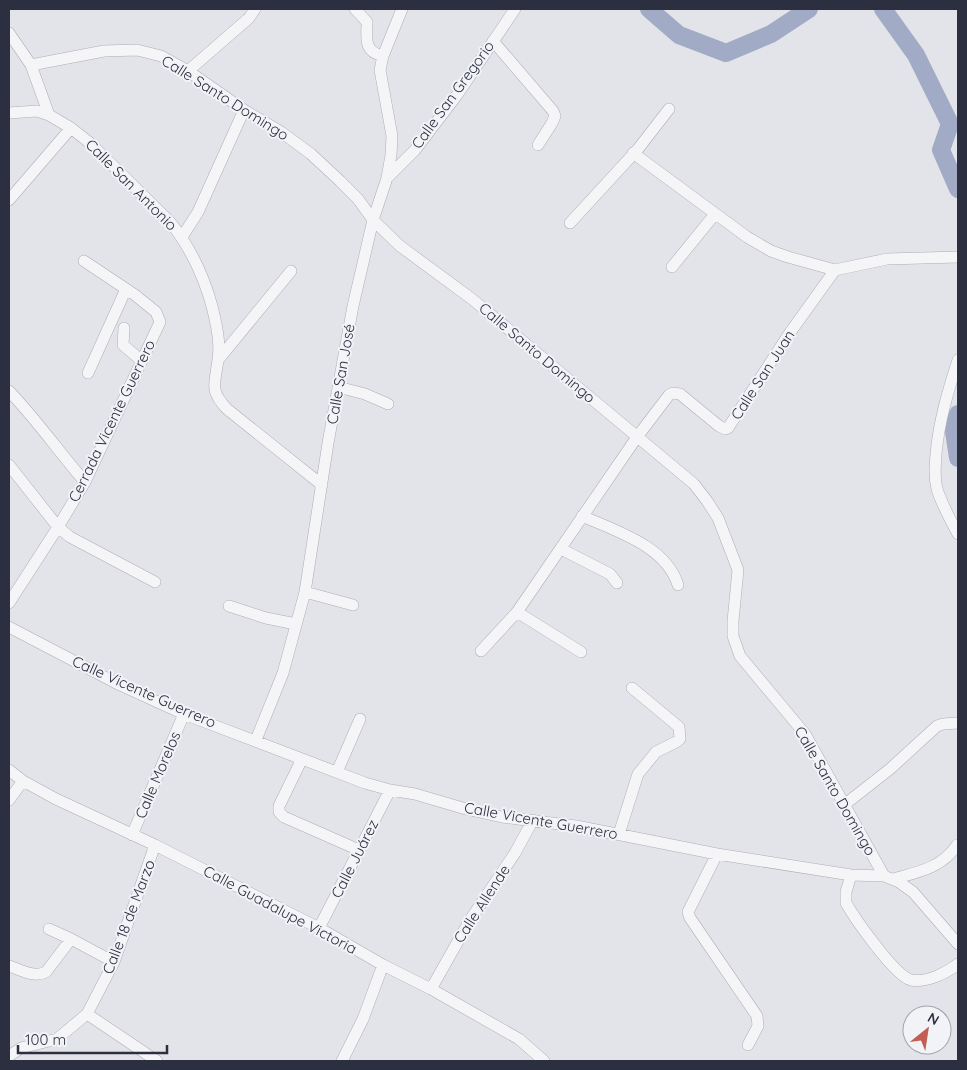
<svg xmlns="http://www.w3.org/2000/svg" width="967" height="1070" viewBox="0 0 967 1070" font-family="Quicksand,sans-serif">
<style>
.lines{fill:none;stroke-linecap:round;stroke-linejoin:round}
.river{stroke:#a1abc5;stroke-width:18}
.minor-casing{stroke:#acaeb6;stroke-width:12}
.minor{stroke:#f5f5f8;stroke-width:11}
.labels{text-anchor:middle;stroke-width:4;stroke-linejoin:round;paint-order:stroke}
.street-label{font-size:15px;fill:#2c2f40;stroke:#f2f3f7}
</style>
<rect width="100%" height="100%" fill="#e3e4e9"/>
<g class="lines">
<path class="river" d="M649 9 679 35 726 53 771 34 809 9
M883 9 916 55 950 124 941 150 958 189
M958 414 953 425 958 458"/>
<defs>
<path id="minor" d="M355 9 367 22C367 39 363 51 383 56
M9 33 31 65 49 115
M493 41 553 111 555 116 552 123 538 145
M31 65 104 51 137 50 161 56 188 71 244 110 281 132 311 154 340 181 358 199 373 220 400 246 472 299 694 484 707 501 718 518 738 570 733 621V636L740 656 805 734 884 876
M188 71 249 18 255 9
M9 113 37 111 49 115 71 128 90 143 170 222C192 249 208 285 215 319 218 332 220 347 218 360 215 384 209 390 227 409L322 485
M633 153 747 237 771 251 788 257 835 270 887 259 958 257
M387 178 415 150 457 95 515 9
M9 200 71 128
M570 223 638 149 669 109
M182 237 198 212 244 110
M672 267 715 214
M124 328 123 345 142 361
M218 360 291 271
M958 360C948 391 939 421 936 454 935 466 934 477 937 489 942 505 950 519 958 534
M88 373 126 289
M338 387 365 394 388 404
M9 391C36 419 59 452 85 482
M9 465 58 527 70 537 155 582
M582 516C616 531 666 546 678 585
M561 549 610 574 617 583
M305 592 353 605
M9 603 58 527 85 482 160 322 156 312 135 295 84 261
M229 606 266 618 296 624
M517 612 581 652
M9 627 116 683 184 714 365 783 390 790 415 794 466 809 502 817 576 826 717 854 851 875 884 876 899 882 913 892 958 944
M481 651 517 612 637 437 669 395 673 393 680 394 719 426 725 429 728 428 789 334 835 270
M256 740 283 673 305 592 328 443 353 306 373 220 387 178 391 155 392 136 380 70 383 56 402 9
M302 759 279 806V812L284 817 359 850
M9 770 23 781 56 799 155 845 319 928 383 965 431 989 519 1039 544 1061
M337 772 360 719
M9 800 23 781
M844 805 890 769 937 726 943 724 958 723
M619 834 638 774 656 752 676 742 680 739 679 727 632 688
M132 835 184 714
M717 854 688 912 690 918 757 1016 758 1026 748 1045
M851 875 846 892V903C855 919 895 976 911 980 927 983 946 973 958 964
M893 879C918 872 942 868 957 845
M319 928 390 790
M49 929 71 939 114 962
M9 966C21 970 34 978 46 972L71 939
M431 989 470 920 515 853 533 820
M87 1014 157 1061
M9 1056 21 1048 57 1039 87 1014 114 962 155 845
M342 1061 363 1019 383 965"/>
</defs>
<use href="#minor" class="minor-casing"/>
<use href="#minor" class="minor"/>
</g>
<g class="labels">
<g class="street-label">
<text transform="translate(453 95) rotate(-54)" y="5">Calle San Gregorio</text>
<text transform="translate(225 98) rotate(32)" y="5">Calle Santo Domingo</text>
<text transform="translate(131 185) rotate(45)" y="5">Calle San Antonio</text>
<text transform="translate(537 353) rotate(40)" y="5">Calle Santo Domingo</text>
<text transform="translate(341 374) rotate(-80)" y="5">Calle San José</text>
<text transform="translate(763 375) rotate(-57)" y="5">Calle San Juan</text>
<text transform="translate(112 421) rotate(-64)" y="5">Cerrada Vicente Guerrero</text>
<text transform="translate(144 692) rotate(24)" y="5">Calle Vicente Guerrero</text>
<text transform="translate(158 775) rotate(-67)" y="5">Calle Morelos</text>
<text transform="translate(835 791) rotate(60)" y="5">Calle Santo Domingo</text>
<text transform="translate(541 821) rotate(10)" y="5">Calle Vicente Guerrero</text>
<text transform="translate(355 859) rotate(-63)" y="5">Calle Juárez</text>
<text transform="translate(482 904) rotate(-57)" y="5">Calle Allende</text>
<text transform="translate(280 910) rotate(28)" y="5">Calle Guadalupe Victoria</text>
<text transform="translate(129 917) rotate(-69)" y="5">Calle 18 de Marzo</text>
</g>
</g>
<rect width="967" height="1070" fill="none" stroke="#2c2f40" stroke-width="20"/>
<g transform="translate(927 1030) rotate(30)"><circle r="24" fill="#f2f3f7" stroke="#a3a5ae"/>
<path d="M0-4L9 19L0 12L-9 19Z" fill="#c15e55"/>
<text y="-8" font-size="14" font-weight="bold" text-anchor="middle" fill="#2c2f40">N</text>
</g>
<path d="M18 1045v8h149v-8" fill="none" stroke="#2c2f40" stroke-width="2.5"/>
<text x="25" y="1045" font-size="15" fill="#2c2f40" stroke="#f2f3f7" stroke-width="4" paint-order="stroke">100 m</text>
</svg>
